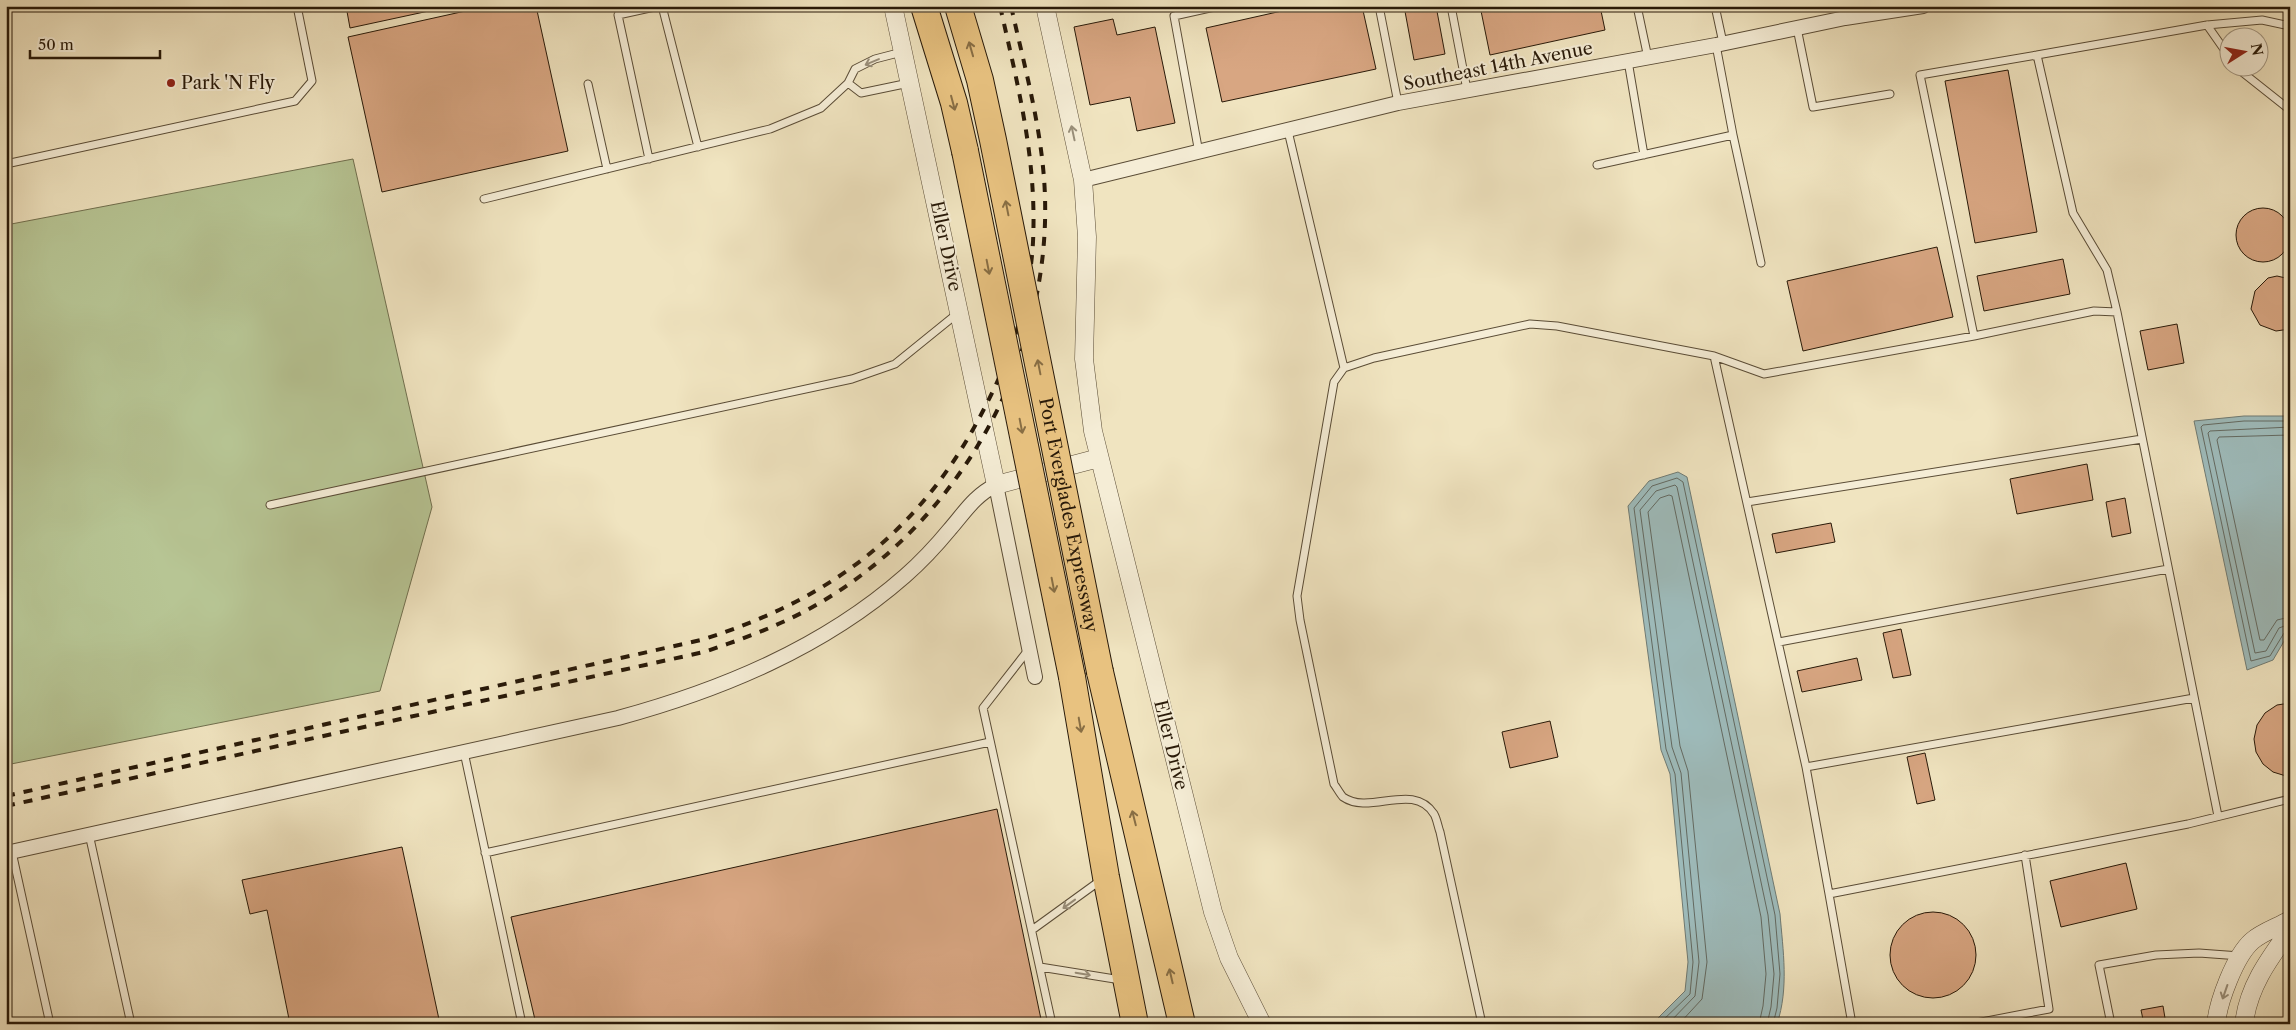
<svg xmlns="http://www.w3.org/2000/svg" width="2296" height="1030" viewBox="0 0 2296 1030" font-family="'Libre Caslon Text',serif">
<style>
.green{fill:#b7c594;stroke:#706f4e}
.water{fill:#9ebcbc;stroke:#6f7b74}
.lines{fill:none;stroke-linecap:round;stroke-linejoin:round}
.shore{stroke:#636a62;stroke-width:1}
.building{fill:#d8a682;stroke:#281908}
.service-casing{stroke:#5a4c36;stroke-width:9}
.minor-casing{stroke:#5a4c36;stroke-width:16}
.tertiary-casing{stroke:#5a4c36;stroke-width:19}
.motorway-casing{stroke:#281908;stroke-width:28}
.service{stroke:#f5edd6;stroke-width:7}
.minor{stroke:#f5edd6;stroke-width:14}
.tertiary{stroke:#f5edd6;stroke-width:18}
.motorway{stroke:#e8c280;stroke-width:26}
.rail{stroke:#281908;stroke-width:4;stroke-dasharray:9 9;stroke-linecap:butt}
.motorway-bridge-casing{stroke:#281908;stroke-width:28;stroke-linecap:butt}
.motorway-bridge{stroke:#e8c280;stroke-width:26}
.oneway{stroke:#886e44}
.oneway2{stroke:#998e79}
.poi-dot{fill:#8f2418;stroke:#f5edd6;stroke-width:2}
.labels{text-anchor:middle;stroke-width:4;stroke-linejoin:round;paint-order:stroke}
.street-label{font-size:18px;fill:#281908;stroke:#f5edd6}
.poi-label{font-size:18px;fill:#281908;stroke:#f5edd6;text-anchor:start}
</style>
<rect width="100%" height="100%" fill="#f0e4c0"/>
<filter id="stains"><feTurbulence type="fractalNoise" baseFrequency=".004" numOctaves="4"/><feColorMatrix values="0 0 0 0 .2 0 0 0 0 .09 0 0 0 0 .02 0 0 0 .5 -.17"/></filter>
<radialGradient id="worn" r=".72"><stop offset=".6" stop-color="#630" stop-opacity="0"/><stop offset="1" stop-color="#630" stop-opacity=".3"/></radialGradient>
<path class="green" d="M353 159 432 507 380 691 6 765V225Z"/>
<path class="water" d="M2244 416H2290V631L2273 660 2247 670 2194 421Z
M1678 472 1687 477 1780 914C1783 951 1789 988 1777 1024H1639L1656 1020 1685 991 1688 962 1670 774 1661 750 1628 506 1649 481Z"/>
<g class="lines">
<path class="shore" d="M2290 421H2244L2203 425 2201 427 2251 661 2270 656 2284 633 2290 631
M2290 427 2210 431 2208 433 2255 653 2266 651 2279 628 2290 624
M2290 435 2219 437 2217 440 2260 640H2264L2277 620 2290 617
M1659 1024 1690 994 1693 962 1675 774 1666 749 1634 508 1652 486 1677 478 1683 482 1775 915 1780 974 1777 1008 1773 1024
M1668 1024 1695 996 1699 962 1681 773 1672 747 1640 510 1656 491 1675 485 1677 487 1768 915 1774 974 1771 1007 1767 1024
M1679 1024 1702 999 1707 962 1688 771 1680 746 1648 512 1660 498 1669 495 1672 496 1761 917 1766 974 1763 1006 1759 1024"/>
</g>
<path class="building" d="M346 6H452L350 28Z
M488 6H536L568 151 382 192 348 37Z
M1304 6H1362L1376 69 1222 102 1206 28Z
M1404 6H1436L1445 54 1414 60Z
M1480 6H1600L1605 30 1490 55Z
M1113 19 1117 35 1155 27 1175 123 1137 131 1130 97 1090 105 1074 27Z
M2008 70 2037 232 1975 243 1945 81Z
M2236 235a27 27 0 1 1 54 0a27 27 0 1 1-54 0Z
M1937 247 1953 317 1803 351 1787 281Z
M2063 259 2070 294 1984 311 1977 276Z
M2277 276 2290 279V329L2276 331 2260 325 2251 309 2255 291 2268 278Z
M2177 324 2184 363 2148 370 2140 331Z
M2087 464 2093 500 2017 514 2010 479Z
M2125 498 2131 533 2112 537 2106 502Z
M1831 523 1835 542 1776 553 1772 534Z
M1901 629 1911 675 1893 678 1883 633Z
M1857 658 1862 680 1802 692 1797 671Z
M2290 703V776H2286L2273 772 2263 764 2256 752 2254 739 2257 725 2265 713 2277 705Z
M1550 721 1558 757 1510 768 1502 732Z
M1925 753 1935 800 1917 804 1907 757Z
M997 809 1042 1024H536L511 917Z
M402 847 440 1024H290L267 910 250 914 242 880Z
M2126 863 2137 909 2061 927 2050 881Z
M1890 955a43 43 0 1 1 86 0a43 43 0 1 1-86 0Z
M2163 1006 2166 1024H2144L2141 1010Z"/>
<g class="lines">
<defs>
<path id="service" d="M662 6 698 147
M1379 6 1398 103
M1451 6 1467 90
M1637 6 1648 58
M1715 6 1723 43
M1843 6 1845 18
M2207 25 2228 55
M1797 28 1813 107 1890 94
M2037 55 2207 25 2262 20 2290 26
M1628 61 1644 155
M2237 68 2290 110
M848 83 861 93 909 83
M588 84 607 169
M1288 131 1344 368
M1733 135 1761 263
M1199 153 1174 16 1219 6
M649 159 618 15 659 6
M6 164 295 101 312 81 297 6
M1597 165 1733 135 1716 45
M484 199 770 129 821 108 848 83 855 69 875 59 902 52
M1974 336 1920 75 2037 55 2073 213 2107 270 2117 312
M1714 356 1806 767 1829 894 2188 824 2290 799
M1747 502 2142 439
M270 505 852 379 895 364 958 313
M1779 642 2168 569
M1029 649 983 708 1052 1024
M464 752 522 1024
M1806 767 2194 698
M89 834 131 1024
M12 852 50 1024
M485 853 990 742
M1829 894 1852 1024
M1032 930 1101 880
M1040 967 1121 980
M1482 1024 1440 832C1438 827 1437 819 1434 814 1413 781 1370 816 1343 797 1340 794 1337 788 1334 784L1300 620 1297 596 1334 382 1344 368 1374 358 1530 324 1557 326 1714 356 1764 374 1974 336 2094 311 2117 312 2218 816
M1971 1024 2049 1009 2025 855
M2111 1024 2099 965 2156 955 2199 953 2240 956"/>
<path id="minor" d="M1083 180 1398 103 1716 45 1845 18 1923 6
M6 853 618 718C721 690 823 648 905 576 921 562 936 546 950 529 964 513 975 495 996 485L1035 677"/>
<path id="tertiary" d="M893 6 996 485 1099 458
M1045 6 1083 180 1087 237 1084 359 1093 431 1213 912 1229 958 1262 1024
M2216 1024C2218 1002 2235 956 2252 941 2262 932 2278 927 2290 920
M2244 1024C2248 987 2269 959 2290 930"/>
<path id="motorway" d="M924 6 954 103 965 151
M1100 672 1182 1024
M1072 677 1106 877 1135 1024"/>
</defs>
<use href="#service" class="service-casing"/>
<use href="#minor" class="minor-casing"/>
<use href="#tertiary" class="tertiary-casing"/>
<use href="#motorway" class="motorway-casing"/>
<use href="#service" class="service"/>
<use href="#minor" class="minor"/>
<use href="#tertiary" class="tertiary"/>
<use href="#motorway" class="motorway"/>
<path class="rail" d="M6 796 701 640C833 599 924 529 986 405 1012 355 1030 298 1033 242 1037 159 1018 86 1000 6
M6 806 704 652C740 640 776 627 809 609 955 529 1050 364 1045 197 1043 132 1025 69 1011 6"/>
<defs>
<g id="motorway-bridge">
<path id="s1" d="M958 6 980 80 993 140 1100 672"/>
<path d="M965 151 1072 677"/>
</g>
</defs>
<use href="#motorway-bridge" class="motorway-bridge-casing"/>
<use href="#motorway-bridge" class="motorway-bridge"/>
</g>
<defs><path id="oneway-shaft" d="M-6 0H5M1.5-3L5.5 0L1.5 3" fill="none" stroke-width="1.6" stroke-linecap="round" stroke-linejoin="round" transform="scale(1.25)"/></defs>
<g class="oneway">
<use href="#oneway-shaft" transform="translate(971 49) rotate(-106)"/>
<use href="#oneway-shaft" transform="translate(953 103) rotate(75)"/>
<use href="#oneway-shaft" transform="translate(1007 208) rotate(-101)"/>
<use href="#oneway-shaft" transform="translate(988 267) rotate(79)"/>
<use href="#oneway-shaft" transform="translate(1039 367) rotate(-101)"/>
<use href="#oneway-shaft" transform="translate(1021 426) rotate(79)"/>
<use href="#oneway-shaft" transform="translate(1053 585) rotate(79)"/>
<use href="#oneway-shaft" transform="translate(1080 725) rotate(80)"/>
<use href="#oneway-shaft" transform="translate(1134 818) rotate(-104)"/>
<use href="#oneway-shaft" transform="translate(1171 976) rotate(-103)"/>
</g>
<g class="oneway2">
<use href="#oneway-shaft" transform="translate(872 62) rotate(157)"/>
<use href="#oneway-shaft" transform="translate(1073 133) rotate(-102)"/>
<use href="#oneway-shaft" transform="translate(1069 904) rotate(144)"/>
<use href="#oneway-shaft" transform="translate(1083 974) rotate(10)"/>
<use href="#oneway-shaft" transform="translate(2225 992) rotate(109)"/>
</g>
<circle class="poi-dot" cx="171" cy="83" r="5"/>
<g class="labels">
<g class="street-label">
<text transform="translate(1498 66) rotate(-11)" y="6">Southeast 14th Avenue</text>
<text transform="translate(946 246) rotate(78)" y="6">Eller Drive</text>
<text dy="6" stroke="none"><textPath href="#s1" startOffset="521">Port Everglades Expressway</textPath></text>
<text transform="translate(1171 745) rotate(76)" y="6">Eller Drive</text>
</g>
<g class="poi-label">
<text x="181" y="89">Park 'N Fly</text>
</g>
</g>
<rect width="2296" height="1030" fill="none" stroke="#f0e4c0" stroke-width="25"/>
<rect x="8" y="8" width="2281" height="1015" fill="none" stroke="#281908" stroke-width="2.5"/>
<rect x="12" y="12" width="2271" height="1005" fill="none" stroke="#281908"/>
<g transform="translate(2244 52) rotate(79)"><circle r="24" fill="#f5edd6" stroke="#a39884"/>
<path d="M0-4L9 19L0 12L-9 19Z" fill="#8f2418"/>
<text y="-8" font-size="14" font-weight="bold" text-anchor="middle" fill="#281908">N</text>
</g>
<path d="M30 50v8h130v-8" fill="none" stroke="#281908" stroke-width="2.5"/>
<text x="38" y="50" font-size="15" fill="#281908" stroke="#f5edd6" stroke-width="4" paint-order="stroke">50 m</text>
<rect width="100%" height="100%" filter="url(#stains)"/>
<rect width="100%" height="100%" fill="url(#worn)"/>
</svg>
